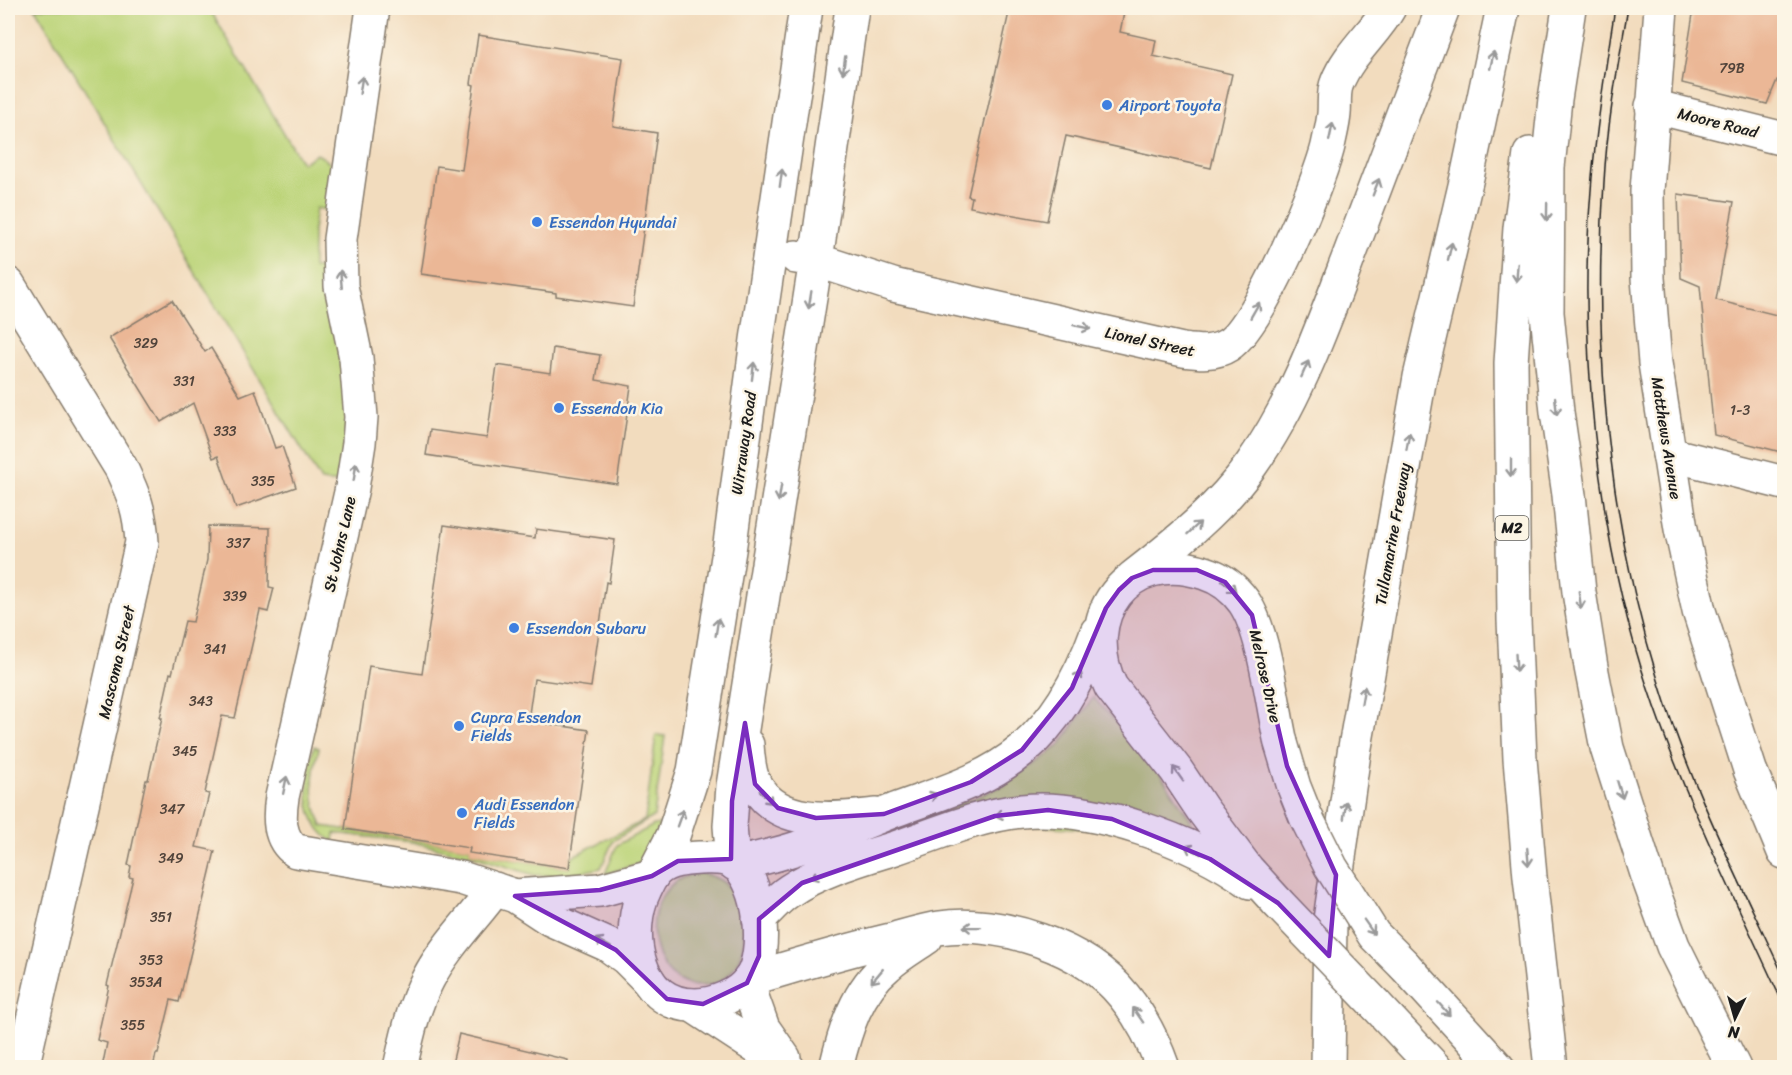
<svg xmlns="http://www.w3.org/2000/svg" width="1792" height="1075" viewBox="0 0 1792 1075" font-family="Sriracha,sans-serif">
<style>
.green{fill:#bcd479;stroke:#6c784a;stroke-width:1.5}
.building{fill:#ebb796}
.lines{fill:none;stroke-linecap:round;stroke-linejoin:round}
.minor-casing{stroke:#877c6d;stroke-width:36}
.major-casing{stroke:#877c6d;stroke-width:36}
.highway-casing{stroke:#877c6d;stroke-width:36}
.minor{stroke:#fff;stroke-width:33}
.major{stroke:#fff;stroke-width:33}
.highway{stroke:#fff;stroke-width:33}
.tram{stroke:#1c1c1c;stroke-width:1.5}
.major-bridge-casing{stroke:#877c6d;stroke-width:36;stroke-linecap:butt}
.major-bridge{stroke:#fff;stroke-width:33}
.oneway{stroke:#999}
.marked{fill:#7b2cbf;fill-opacity:0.2;stroke:#7b2cbf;stroke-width:4.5;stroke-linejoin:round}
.shop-dot{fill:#3f7fe0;stroke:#fcf5e5;stroke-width:2}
.labels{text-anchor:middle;stroke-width:5;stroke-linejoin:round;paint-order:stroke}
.number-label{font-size:14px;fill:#50433a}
.shield{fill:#fcf5e5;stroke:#5f5d58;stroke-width:1.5}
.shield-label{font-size:15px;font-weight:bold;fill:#1c1c1c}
.shop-label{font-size:16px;fill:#366cbe;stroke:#fcf5e5;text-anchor:start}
.street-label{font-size:16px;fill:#1c1c1c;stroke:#fcf5e5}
</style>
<rect width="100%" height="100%" fill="#fcf5e5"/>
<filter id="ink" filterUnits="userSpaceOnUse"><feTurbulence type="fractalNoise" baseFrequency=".0167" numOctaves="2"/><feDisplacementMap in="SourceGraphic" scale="12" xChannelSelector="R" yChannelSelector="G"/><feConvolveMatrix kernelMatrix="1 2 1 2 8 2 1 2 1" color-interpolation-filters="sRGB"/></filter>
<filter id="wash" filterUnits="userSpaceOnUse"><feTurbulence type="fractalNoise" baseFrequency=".008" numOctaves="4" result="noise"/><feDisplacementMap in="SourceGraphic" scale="24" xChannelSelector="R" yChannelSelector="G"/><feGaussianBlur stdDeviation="1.35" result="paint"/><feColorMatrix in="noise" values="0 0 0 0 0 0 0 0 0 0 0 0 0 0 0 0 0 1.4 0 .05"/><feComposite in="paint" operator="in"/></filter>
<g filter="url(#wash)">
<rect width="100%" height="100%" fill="#f2dcbe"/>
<path class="green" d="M35 8H209L302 163 317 154C343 167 336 187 333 211L316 208 313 231V268L330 267 350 404 343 483 321 481Z
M1093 697 1153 763 1201 835 942 821V808L972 799 1004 785 1059 746Z
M656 735 665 736 654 816 613 841 601 868 561 876 534 875 476 857 412 842 335 833 334 842C300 822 306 778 314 746L319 748C311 775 310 799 322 826L470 848V853L569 868 571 857 645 820Z
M661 824 648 851 640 863 605 874 617 845 654 825Z
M698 873C704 874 711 875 716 878 746 891 751 937 737 963 732 973 721 983 709 985 645 997 630 883 698 873Z"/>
<g id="blocks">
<path class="building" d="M1010 8H1125L1120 32 1156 40 1153 56 1232 74 1211 168 1066 136 1047 221 970 207 972 197 968 196Z
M1694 8H1785V81L1777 80 1767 104 1682 83Z
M478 35 623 58 613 126 657 133 633 307 556 296V293L421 274 437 166 462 170 474 85 471 84Z
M1678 194 1734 202 1716 300 1785 317V453L1714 435 1700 286 1681 278Z
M172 300 205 352 211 348 240 396 255 390 275 448 282 446 296 487 236 508 218 456 213 458 193 403 161 422 109 338Z
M553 348 600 355 596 380 631 386 617 484 426 455 430 430 487 438 497 365 550 373Z
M444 525 535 538 536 529 615 540 609 583 606 582 591 687 534 679 528 721 589 730 569 868 469 853 470 848 345 829 369 666 422 674Z
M208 526 270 528 269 587 274 588 268 612 260 610 235 718 222 716 205 793 209 794 196 847 215 851 179 1002 171 1000 158 1054H156L153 1068H102L107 1043 97 1040 109 986 107 985 133 878 129 877 131 866 128 865 146 780H148L162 718H160L170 673 172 674 185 621 193 622 207 560Z
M459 1034 568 1060 567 1068H451Z"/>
</g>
</g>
<g filter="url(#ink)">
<use href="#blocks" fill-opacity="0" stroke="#877c6d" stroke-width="1.5"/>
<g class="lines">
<defs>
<path id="minor" d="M373 8 340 239 341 286 356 358 361 417 359 443 352 488 282 797C279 817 278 839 296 851L461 878 515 896 550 919 608 945 626 958 648 980
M1652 106 1784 139
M796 257 816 260 893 285 1183 350C1199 352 1214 354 1228 345 1260 325 1318 186 1328 146 1330 136 1333 125 1334 114 1335 104 1333 92 1337 83 1348 54 1375 33 1389 8
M1669 454 1784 483
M747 745C748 758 749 775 756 786 780 827 836 819 876 815
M733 862 730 826 733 786 816 260 852 8
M655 871 673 836 694 771 730 544 757 340 806 8
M515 896 600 890 652 876
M747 983 763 1028 784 1058
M692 1005 788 1068
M400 1068C407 1037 413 1007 428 979 445 946 473 919 495 889"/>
<path id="major" d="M1661 8 1647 191 1648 278 1655 363 1681 529 1699 611 1750 770 1784 852
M8 284 121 468C134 496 140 510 142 542L22 1068
M700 858C711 858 725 856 735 863 762 883 768 952 751 978 740 995 714 1005 695 1005 636 1006 624 931 645 889 648 883 651 875 657 870 668 860 685 859 700 858Z
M735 864C762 858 789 852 814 842 841 832 868 821 895 810 938 794 986 781 1022 750 1058 720 1081 676 1097 632
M1278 903 1247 869 1202 809 1176 770 1111 687C1077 618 1127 546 1205 573 1221 578 1234 588 1244 602 1265 633 1272 704 1281 743
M759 919C769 909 778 898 789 891 820 870 860 859 895 848 936 834 979 815 1022 811 1092 804 1194 841 1250 882
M1404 965 1498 1068
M1375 1004 1435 1068"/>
<path id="highway" d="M1569 8 1555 99 1548 167 1547 313 1557 412 1569 495 1579 592 1591 667 1607 748 1649 880 1673 946 1734 1068
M1530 154 1520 228 1511 363 1514 620 1520 759 1530 877 1551 1068
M1132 578C1175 544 1219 510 1251 465 1297 400 1323 325 1351 251 1382 170 1413 89 1443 8
M750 979C798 965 846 950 895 939 909 935 924 930 939 928 1000 919 1085 947 1124 996 1141 1017 1154 1042 1163 1068
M836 1068C845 1030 857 990 888 965 899 955 913 947 926 938
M1328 1068 1330 920 1354 753 1420 377 1468 173 1503 8"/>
</defs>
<use href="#minor" class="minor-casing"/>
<use href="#major" class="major-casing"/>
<use href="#highway" class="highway-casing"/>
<use href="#minor" class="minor"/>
<use href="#major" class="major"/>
<use href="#highway" class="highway"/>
<path class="tram" d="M1615 8C1606 64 1597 121 1592 177 1577 339 1596 532 1647 686 1683 796 1736 901 1784 1006
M1628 8C1618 65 1607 124 1604 182 1593 350 1608 519 1658 680 1689 783 1739 880 1784 977"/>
<defs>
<path id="major-bridge" d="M1281 743 1294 787 1306 817 1331 867 1374 935 1404 965
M1278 903 1375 1004"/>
</defs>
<use href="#major-bridge" class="major-bridge-casing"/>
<use href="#major-bridge" class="major-bridge"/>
</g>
<defs><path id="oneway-shaft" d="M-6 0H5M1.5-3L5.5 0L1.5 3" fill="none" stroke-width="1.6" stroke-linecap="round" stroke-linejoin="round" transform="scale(1.5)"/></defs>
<g class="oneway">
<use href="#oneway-shaft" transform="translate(1492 60) rotate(-78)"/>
<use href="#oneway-shaft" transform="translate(844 65) rotate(98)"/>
<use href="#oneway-shaft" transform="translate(361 85) rotate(-81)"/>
<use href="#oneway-shaft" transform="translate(1331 132) rotate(-78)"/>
<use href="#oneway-shaft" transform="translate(781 178) rotate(-82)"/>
<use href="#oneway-shaft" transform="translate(1376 187) rotate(-69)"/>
<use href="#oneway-shaft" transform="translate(1547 212) rotate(91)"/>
<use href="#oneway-shaft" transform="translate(1450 251) rotate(-77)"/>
<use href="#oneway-shaft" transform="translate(1517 273) rotate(94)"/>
<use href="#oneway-shaft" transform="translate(341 279) rotate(-95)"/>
<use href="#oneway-shaft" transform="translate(810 300) rotate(99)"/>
<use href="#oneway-shaft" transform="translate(1255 310) rotate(-60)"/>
<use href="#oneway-shaft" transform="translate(1082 327) rotate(13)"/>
<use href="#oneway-shaft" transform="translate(1305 369) rotate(-66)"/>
<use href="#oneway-shaft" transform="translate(753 371) rotate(-83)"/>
<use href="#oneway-shaft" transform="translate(1556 406) rotate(84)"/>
<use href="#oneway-shaft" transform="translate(1408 441) rotate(-80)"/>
<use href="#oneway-shaft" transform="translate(1511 468) rotate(90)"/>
<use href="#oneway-shaft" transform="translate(355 472) rotate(-81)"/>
<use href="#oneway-shaft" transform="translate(780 493) rotate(99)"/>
<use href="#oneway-shaft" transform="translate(1194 528) rotate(-43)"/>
<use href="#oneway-shaft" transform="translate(1229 586) rotate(39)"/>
<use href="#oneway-shaft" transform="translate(1580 600) rotate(82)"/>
<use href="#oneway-shaft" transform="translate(717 627) rotate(-81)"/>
<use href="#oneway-shaft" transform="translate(1516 663) rotate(87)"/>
<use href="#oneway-shaft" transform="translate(1077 679) rotate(-63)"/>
<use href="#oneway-shaft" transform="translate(1363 695) rotate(-80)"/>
<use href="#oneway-shaft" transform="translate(1178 774) rotate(-125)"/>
<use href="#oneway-shaft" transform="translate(285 785) rotate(-78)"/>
<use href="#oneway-shaft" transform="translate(1620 790) rotate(73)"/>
<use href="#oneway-shaft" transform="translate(766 797) rotate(46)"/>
<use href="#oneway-shaft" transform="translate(929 797) rotate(-21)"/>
<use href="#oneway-shaft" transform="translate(1345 810) rotate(-82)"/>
<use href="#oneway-shaft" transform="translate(1004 814) rotate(169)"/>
<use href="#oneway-shaft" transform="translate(680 818) rotate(-70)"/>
<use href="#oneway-shaft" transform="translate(1193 850) rotate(-153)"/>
<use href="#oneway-shaft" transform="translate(1528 857) rotate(85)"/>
<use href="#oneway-shaft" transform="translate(819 875) rotate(158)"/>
<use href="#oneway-shaft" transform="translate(972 927) rotate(-179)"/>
<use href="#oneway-shaft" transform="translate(1369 927) rotate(55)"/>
<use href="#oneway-shaft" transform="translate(603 943) rotate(-151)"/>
<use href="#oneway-shaft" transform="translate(877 976) rotate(130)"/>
<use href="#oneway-shaft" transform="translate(1444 1009) rotate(48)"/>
<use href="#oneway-shaft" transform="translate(1138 1015) rotate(-125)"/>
</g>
</g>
<path class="marked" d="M1153 570H1197L1225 582 1252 615 1287 766 1336 875 1329 956 1278 903 1210 859 1112 819 1048 810 995 816 802 883 759 919V956L747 983 703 1004 667 999 616 950 515 896 600 890 652 876 678 861 731 859 732 801 745 723 755 784 778 808 816 818 884 814 971 782 1022 750 1072 688 1106 608 1119 590 1132 578Z"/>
<g class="shop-dot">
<circle cx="1107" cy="105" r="6"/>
<circle cx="537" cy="222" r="6"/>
<circle cx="559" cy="408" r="6"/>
<circle cx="514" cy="628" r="6"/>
<circle cx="459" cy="726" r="6"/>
<circle cx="462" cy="813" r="6"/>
</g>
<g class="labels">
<g class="number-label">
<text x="1732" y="73">79B</text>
<text x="146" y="348">329</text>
<text x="184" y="386">331</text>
<text x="1740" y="415">1-3</text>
<text x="225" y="436">333</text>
<text x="263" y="486">335</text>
<text x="238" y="548">337</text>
<text x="235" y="601">339</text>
<text x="215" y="654">341</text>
<text x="201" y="706">343</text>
<text x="185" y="756">345</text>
<text x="172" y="814">347</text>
<text x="171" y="863">349</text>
<text x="161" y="922">351</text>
<text x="151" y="965">353</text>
<text x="146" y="987">353A</text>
<text x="133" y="1030">355</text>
</g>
<rect class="shield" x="1495.5" y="516" width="33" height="24" rx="4.5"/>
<g class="shield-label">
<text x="1512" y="533">M2</text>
</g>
<g class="shop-label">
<text x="1119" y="111">Airport Toyota</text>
<text x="549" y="228">Essendon Hyundai</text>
<text x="571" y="414">Essendon Kia</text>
<text x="526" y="634">Essendon Subaru</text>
<text x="471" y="723">Cupra Essendon<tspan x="471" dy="18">Fields</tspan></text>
<text x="474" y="810">Audi Essendon<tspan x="474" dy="18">Fields</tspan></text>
</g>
<g class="street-label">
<text transform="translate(1718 122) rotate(14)" y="6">Moore Road</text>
<text transform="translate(1150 341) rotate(12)" y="6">Lionel Street</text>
<text transform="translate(1667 438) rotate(81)" y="6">Matthews Avenue</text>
<text transform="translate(743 443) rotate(-82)" y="6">Wirraway Road</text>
<text transform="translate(1392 534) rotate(-80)" y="6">Tullamarine Freeway</text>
<text transform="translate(339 544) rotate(-77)" y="6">St Johns Lane</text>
<text transform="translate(116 662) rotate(-77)" y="6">Mascoma Street</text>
<text transform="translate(1266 676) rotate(77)" y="6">Melrose Drive</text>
</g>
</g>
<rect width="1792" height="1075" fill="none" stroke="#fcf5e5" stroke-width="30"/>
<g transform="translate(1735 1018) rotate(185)" stroke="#fcf5e5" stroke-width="4.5" paint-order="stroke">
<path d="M0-4.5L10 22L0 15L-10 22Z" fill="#1c1c1c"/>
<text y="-9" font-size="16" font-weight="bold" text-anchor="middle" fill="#1c1c1c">N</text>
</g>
</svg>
